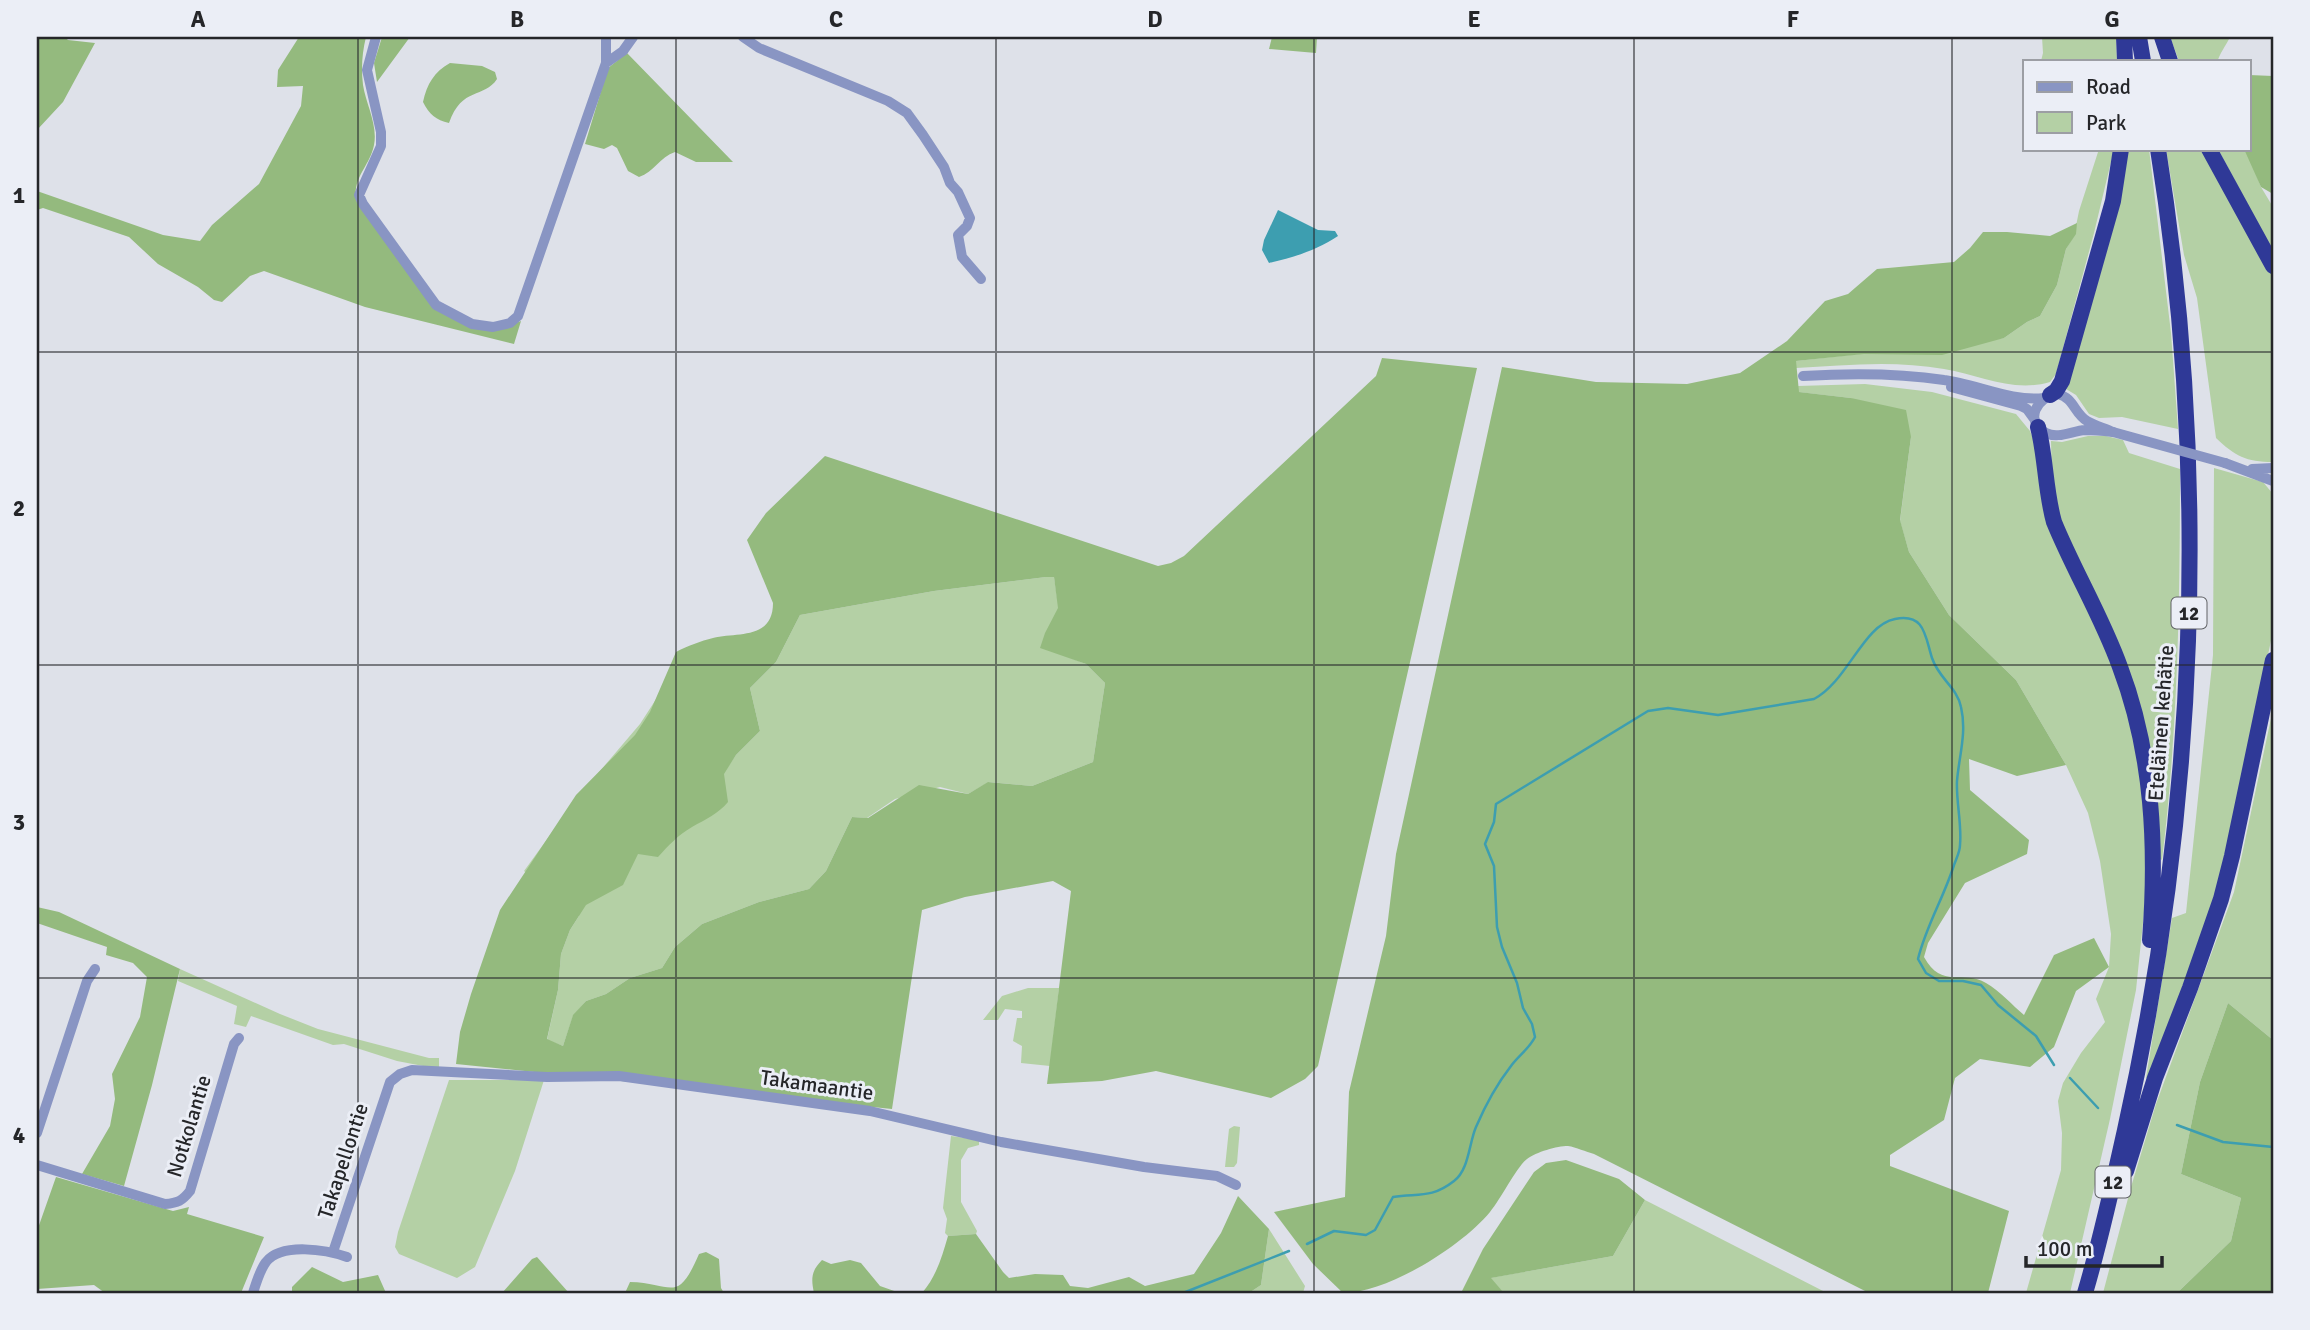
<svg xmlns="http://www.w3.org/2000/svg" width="2310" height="1330" viewBox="0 0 2310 1330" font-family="Signika,sans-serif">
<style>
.green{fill:#b4d0a5}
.forest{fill:#94ba7e;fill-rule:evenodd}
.water{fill:#3d9eb0}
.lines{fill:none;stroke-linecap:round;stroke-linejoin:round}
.stream{stroke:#3d9eb0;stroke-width:2.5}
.minor{stroke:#8995c3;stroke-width:10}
.highway{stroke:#2f3997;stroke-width:16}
.minor-bridge{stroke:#8995c3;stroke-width:10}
.grid{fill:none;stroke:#252629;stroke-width:2;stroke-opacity:0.55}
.labels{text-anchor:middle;stroke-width:6;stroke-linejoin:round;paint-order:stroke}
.shield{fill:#ebeef6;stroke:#606266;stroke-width:2}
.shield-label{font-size:19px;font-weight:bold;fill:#252629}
.street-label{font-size:21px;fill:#252629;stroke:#ebeef6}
.neatline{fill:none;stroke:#252629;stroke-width:2.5}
.grid-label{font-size:23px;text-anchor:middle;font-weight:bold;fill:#252629}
</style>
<rect width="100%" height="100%" fill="#dee1e9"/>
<path class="green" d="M2042 37H2116L2117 61H2041L2043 53Z
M2170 37H2230C2227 44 2218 56 2218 61H2179Z
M2099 149H2114L2094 233 2056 374 2050 382C2013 393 1980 375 1944 369 1895 360 1845 365 1796 368V361L2004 338 2027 322 2040 316 2057 285 2066 249 2074 236 2079 211Z
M2127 149H2149L2171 333 2178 429 2122 417 2099 418 2089 414 2076 395 2066 389Z
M2166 149H2204L2273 277V462C2246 462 2235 456 2216 438L2197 298 2184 255Z
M2218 149H2246L2261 187 2273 207V252Z
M1865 384 1932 392 2016 414 2030 431 2039 453 2132 724 2145 814V903L2136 990 2110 1119 2070 1293H2026L2061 1170 2062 1133 2058 1101 2063 1083 2081 1053 2105 1022 2096 999 2109 967 2111 934 2100 861 2088 813 2066 765 2016 680 1949 615 1909 552 1900 521 1911 437 1851 398 1798 392V386Z
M2088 436H2106L2123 440 2129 453 2180 469C2180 600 2178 730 2162 860L2159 858 2149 752 2056 505 2052 481 2051 441 2062 442Z
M2214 468 2263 482 2273 494V631L2221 880 2149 1080 2146 1078 2172 918 2186 913 2213 655Z
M1156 566 1170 568 1063 655 1086 664 1105 683 1093 762 1032 786 989 782 968 794 940 787 895 799 867 818 852 817 826 871 809 889 759 902 702 924 675 947 662 968 630 978 606 994 586 1001 573 1016 563 1046 547 1040 558 990 561 954 570 930 579 916 524 871 577 798 640 724 671 676 725 771 736 755 760 731 750 688 776 662 800 615 934 591 1046 577H1054L1057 597Z
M2273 709V1040L2228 1003 2200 1082 2181 1174 2241 1198 2231 1241 2177 1293H2103L2131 1187 2156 1104 2234 892Z
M180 969 280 1014 318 1029 429 1058H439V1069L397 1061 344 1044 333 1045 251 1016 246 1027 234 1024 237 1006 178 981Z
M1028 988H1059L1050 1066 1021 1063 1022 1046 1013 1041 1017 1018H1022V1011L1005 1009 998 1020H983L1002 996Z
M449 1080H544L515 1171 475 1267 457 1278 399 1254 395 1247 398 1232Z
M1234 1126 1240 1127 1237 1163 1234 1167H1225L1229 1129Z
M951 1136 979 1140V1145L968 1148 961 1160V1202L977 1231 976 1234 948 1236 945 1233 947 1219 943 1208Z
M1645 1200 1827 1293H1504L1490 1278 1613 1256Z
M1269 1229 1305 1286 1303 1293H1249L1261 1285Z"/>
<path class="forest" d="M37 37H65L68 40 95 43 63 102 37 130Z
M299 37H366C362 53 361 69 363 85 366 104 378 125 374 145 370 166 353 176 356 200L433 308 472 327 513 324 521 321 514 344 365 307 264 271 250 276 222 302 214 300 198 287 158 264 129 237 43 208 37 210V191L163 235 200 241 212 225 259 184 301 106 303 86 277 87 278 70Z
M382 37H410L377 82 374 63Z
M1272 37H1317L1316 53 1269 49Z
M627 53 733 162H696L675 152C660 157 654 172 639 177L628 171 617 148 612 145 604 149 585 144 608 68Z
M450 63 482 66 495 72 497 79C484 99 462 86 449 123 436 120 429 114 423 102 427 84 434 72 450 63Z
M2249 75 2273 76V194L2261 187 2244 149H2249Z
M2077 223 2076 234 2066 249 2057 285 2040 316 2027 322 2004 338 1942 355 1864 354 1796 361 1799 392 1851 398 1906 410 1911 437 1900 520 1909 552 1949 615 2016 680 2066 765 2017 776 1969 759 1970 790 2029 840 2027 854 1965 883 1928 943 1924 957C1942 990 1963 969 1986 983 2000 991 2012 1005 2024 1015L2054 955 2094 938 2109 967 2076 991 2054 1047 2030 1067 1980 1059 1955 1078 1944 1120 1890 1155V1166L2009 1211 1988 1293H1869L1594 1154C1586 1152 1576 1147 1568 1146 1557 1146 1536 1152 1527 1159 1516 1168 1501 1199 1490 1212 1462 1246 1388 1293 1343 1293L1313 1264 1274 1212 1345 1197 1349 1092 1386 936 1396 854 1502 367 1596 382 1687 384 1740 373 1787 341 1825 301 1848 294 1877 269 1954 262 1970 248 1983 232H2007L2050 236Z
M1382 358 1477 368 1318 1066 1305 1079 1271 1098 1156 1071 1102 1081 1047 1084 1071 891 1053 881 965 897 922 910 892 1109 456 1064 460 1032 471 994 500 910 576 795 635 735 650 712 676 652C687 646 701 641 713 638 737 632 773 640 773 603L747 540 766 513 825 456 1158 566 1171 563 1184 556 1376 376ZM1046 577H1054L1058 608 1045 633 1040 648 1086 664 1105 683 1093 762 1032 786 988 782 968 794 919 785 868 818 852 817 826 871 809 889 759 902 702 924 675 947 662 968 630 978 606 994 586 1001 573 1015 563 1046 547 1039 558 990 561 954 570 930 586 905 623 885 638 854 658 857C668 846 678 835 692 827 706 819 718 814 728 802L724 774 736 755 760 731 750 688 776 662 800 615 934 591Z
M37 907 59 912 180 969 152 1085 124 1186 82 1174 110 1126 115 1099 112 1074 140 1017 147 977 133 963 106 955 107 947 37 923Z
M2228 1003 2273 1040V1293H2177L2231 1241 2241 1198 2181 1174 2200 1082Z
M1566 1160 1619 1179 1645 1200 1613 1256 1491 1278 1504 1293H1461L1483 1249 1534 1172 1546 1163Z
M56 1177 173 1211 189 1207 187 1214 264 1237 241 1293H105L94 1285 37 1289V1231Z
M1238 1196 1269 1229 1261 1285 1249 1293H922C936 1277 942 1257 948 1236L976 1234 1003 1272 1009 1278 1035 1274 1063 1275 1070 1286 1088 1288 1129 1277 1145 1286 1194 1274 1221 1233Z
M706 1252 719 1259 721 1288 724 1293H625L630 1282C673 1283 677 1305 699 1254Z
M537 1257 569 1293H502L532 1259Z
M822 1260 831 1264 850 1260 861 1263 880 1286 900 1293H814C811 1279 811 1271 822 1260Z
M312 1267 343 1282 378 1275 386 1293H292V1287Z"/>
<path class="water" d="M1278 210 1318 230 1335 231 1338 236C1317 250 1295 257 1269 263L1262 250 1264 240Z"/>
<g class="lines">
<path class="stream" d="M2070 1078 2098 1108
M2177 1125 2223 1142 2273 1147
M1307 1244 1334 1231 1366 1235 1375 1230 1393 1197C1418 1193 1431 1199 1454 1181 1469 1170 1469 1143 1476 1127 1485 1106 1497 1084 1511 1066 1518 1056 1529 1049 1535 1037L1532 1024 1523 1008 1517 983 1502 947 1497 927 1494 866 1485 844 1494 822 1496 804 1648 711 1668 708 1718 715 1814 699C1848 681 1863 625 1895 619 1925 613 1925 636 1932 658 1939 679 1957 687 1961 707 1967 733 1959 756 1957 781 1956 802 1962 824 1960 845 1960 852 1956 859 1954 865 1944 897 1926 926 1918 959L1926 973 1939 981H1963L1981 985 1998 1005 2036 1036 2054 1065
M1183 1293 1289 1251"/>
<path class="minor" d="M376 37 367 70 381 132V146L359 195 363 204 436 305 472 324 493 327 510 323 518 316 606 63V37
M743 37 759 48 888 101 907 113 923 135 944 167 950 183 958 192 970 218 967 226 958 235 962 257 981 279
M606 63 623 51 633 37
M1803 376C1850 373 1898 373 1944 380 1976 384 2011 402 2044 398
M1951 387 2021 406 2027 409 2035 420
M2058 394C2074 398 2074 413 2087 421 2095 426 2105 428 2113 432 2104 431 2094 430 2085 430 2072 431 2058 439 2046 433 2024 422 2036 396 2058 394Z
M2225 463 2273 481
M2252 469 2273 468
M37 1133 87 981 95 969
M37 1165 165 1204C178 1203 182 1201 190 1191L234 1044 239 1038
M333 1252 390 1082 400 1074 412 1070 547 1077 619 1076 870 1111 1001 1142 1144 1167 1217 1176 1236 1185
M253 1293C256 1283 260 1270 266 1262 282 1242 327 1250 347 1257"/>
<path class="highway" d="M2124 37 2125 61
M2139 37 2143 61
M2162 37 2170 61
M2209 149 2273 266
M2050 395 2056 391 2062 381 2113 201 2121 149
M2038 427C2046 458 2045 490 2054 522 2074 571 2102 617 2120 667 2153 754 2157 848 2150 940
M2126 1171 2155 1078 2190 988 2221 899 2232 856 2273 660
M2085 1293C2101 1239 2113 1184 2125 1130 2197 808 2210 474 2158 149"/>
<path class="minor-bridge" d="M2113 432 2225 463"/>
</g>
<path class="grid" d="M358 37V1293M676 37V1293M996 37V1293M1314 37V1293M1634 37V1293M1952 37V1293M37 352H2273M37 665H2273M37 978H2273"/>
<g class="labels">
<g class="shield">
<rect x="2171.5" y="597.5" width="35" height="31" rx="5"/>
<rect x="2095.5" y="1166.5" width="35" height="31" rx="5"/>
</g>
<g class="shield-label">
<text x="2189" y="620">12</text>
<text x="2113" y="1189">12</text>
</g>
<g class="street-label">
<text transform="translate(2161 723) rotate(-86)" y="7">Eteläinen kehätie</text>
<text transform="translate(817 1085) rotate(8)" y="7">Takamaantie</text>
<text transform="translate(189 1126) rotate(-73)" y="7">Notkolantie</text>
<text transform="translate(343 1161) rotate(-72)" y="7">Takapellontie</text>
</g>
</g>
<rect width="2310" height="1330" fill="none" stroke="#ebeef6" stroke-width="77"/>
<rect x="2023" y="60" width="228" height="91" fill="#ebeef6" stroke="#9c9ea4" stroke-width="2"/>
<rect x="2037" y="82" width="35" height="10" fill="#8995c3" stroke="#9c9ea4" stroke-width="2"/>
<text x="2086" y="94" font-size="21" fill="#252629">Road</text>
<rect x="2037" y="112" width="35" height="21" fill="#b4d0a5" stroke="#9c9ea4" stroke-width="2"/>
<text x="2086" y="130" font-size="21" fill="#252629">Park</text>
<path d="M2026 1256v10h136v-10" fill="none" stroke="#252629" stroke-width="3.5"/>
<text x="2037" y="1256" font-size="21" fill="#252629" stroke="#ebeef6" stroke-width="5" paint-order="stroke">100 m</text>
<rect x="38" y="38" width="2234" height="1254" class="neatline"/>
<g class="grid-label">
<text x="198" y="27">A</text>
<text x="517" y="27">B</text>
<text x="836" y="27">C</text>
<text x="1155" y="27">D</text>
<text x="1474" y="27">E</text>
<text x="1793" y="27">F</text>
<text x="2112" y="27">G</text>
<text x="19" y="203">1</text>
<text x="19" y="516">2</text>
<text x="19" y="830">3</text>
<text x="19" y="1143">4</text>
</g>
</svg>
